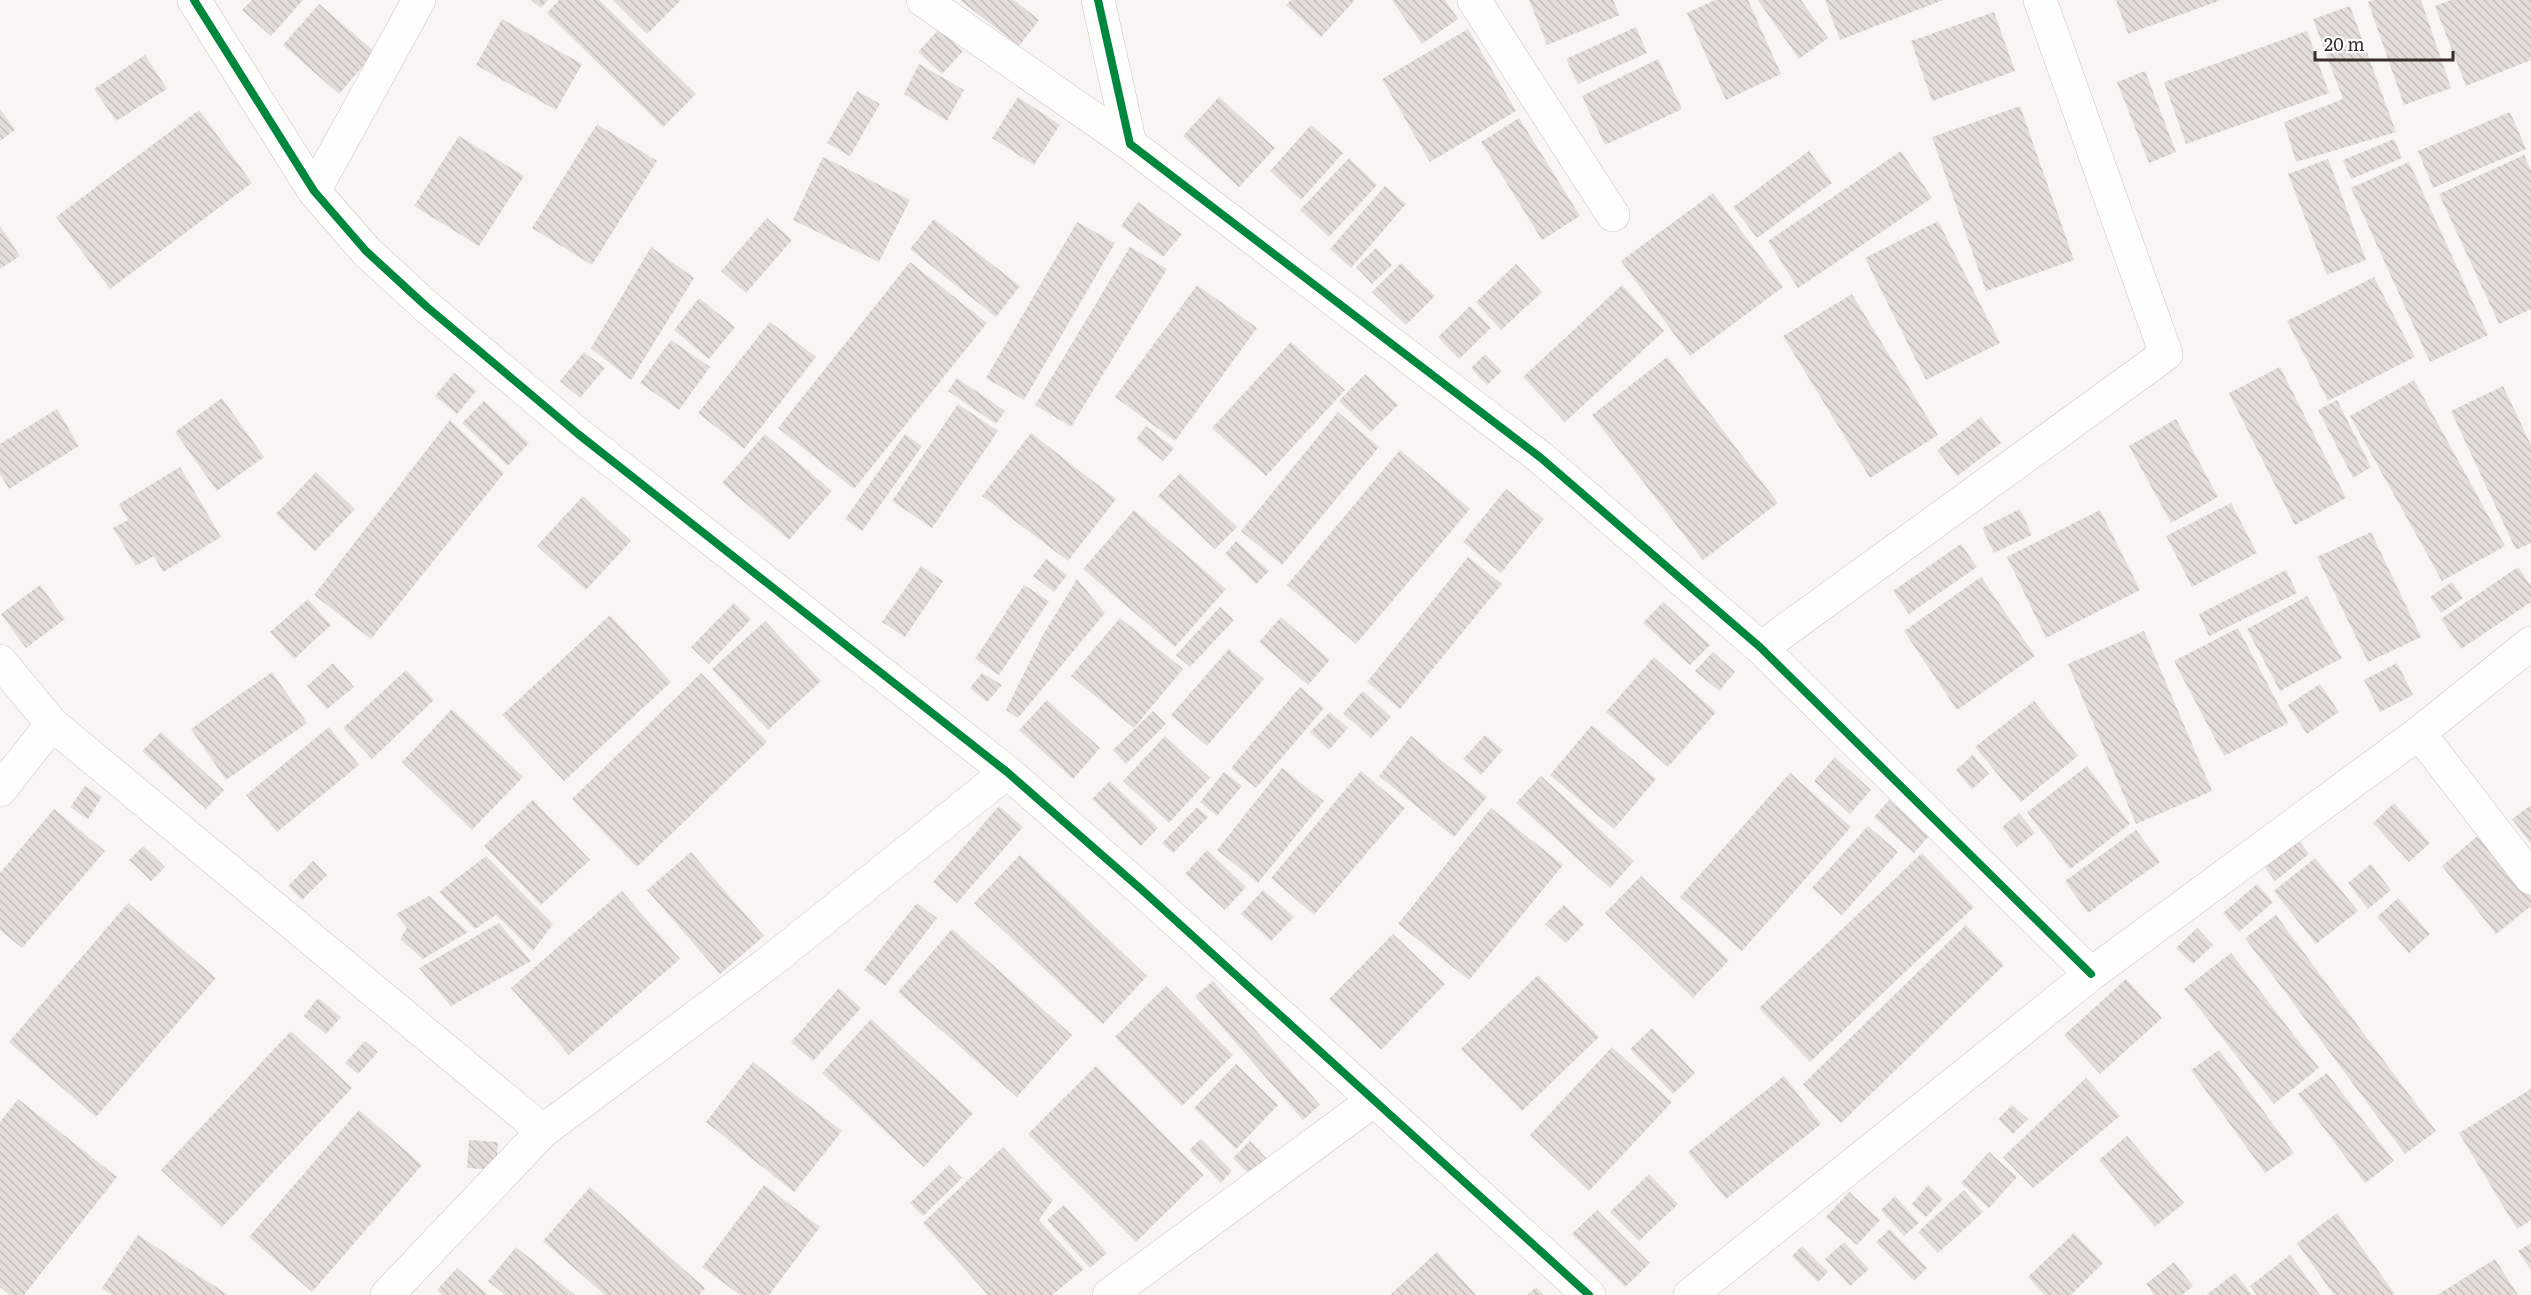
<svg xmlns="http://www.w3.org/2000/svg" width="2531" height="1295" viewBox="0 0 2531 1295" font-family="Literata,serif">
<style>
.building{fill:url(#building-back-hatch)}
.lines{fill:none;stroke-linecap:round;stroke-linejoin:round}
.minor-casing{stroke:#ccc5c1;stroke-width:34}
.minor{stroke:#fefefd;stroke-width:33}
.cycleway-casing{stroke:#fff;stroke-width:11}
.cycleway{stroke:#00873e;stroke-width:8}
</style>
<defs>
<pattern id="building-back-hatch" width="6" height="6" patternUnits="userSpaceOnUse" patternTransform="scale(1.5)"><rect width="6" height="6" fill="#e5ddd9"/><path d="M-1 5l2 2M0 0l6 6M5-1l2 2" fill="none" stroke="#c5beba"/></pattern>
</defs>
<rect width="100%" height="100%" fill="#f9f5f3"/>
<path class="building" d="M252 0H303L271 36 242 10Z
M531 0H548L541 8Z
M559 0H599L696 94 663 127 547 13Z
M613 0H681L647 34Z
M960 0H1014L1039 20 1019 46Z
M1291 0H1355L1321 37 1286 5Z
M1392 0H1445L1458 19 1422 44Z
M1529 0H1613L1620 15 1547 45Z
M1715 0H1748L1781 74 1726 100 1687 13Z
M1758 0H1801L1828 38 1799 59Z
M1825 0H1943L1840 40Z
M2116 0H2221L2128 34Z
M2374 0H2421L2451 88 2404 105 2368 2Z
M2451 0H2531V60L2466 86 2435 6Z
M319 4 375 52 339 94 283 45Z
M2350 6 2396 132 2296 162 2284 122 2343 99 2313 19Z
M1994 12 2015 71 1932 101 1911 41Z
M502 19 582 64 556 110 476 65Z
M1636 27 1647 53 1578 84 1566 59Z
M939 29 963 51 942 74 918 52Z
M1468 29 1516 111 1430 162 1382 79Z
M2307 31 2329 93 2186 144 2164 82Z
M145 55 167 89 116 121 94 89Z
M1658 59 1682 109 1605 145 1582 96Z
M919 64 964 90 947 121 904 94Z
M2145 71 2176 152 2149 163 2117 82Z
M857 91 880 104 850 156 827 143Z
M1018 97 1060 125 1034 165 992 138Z
M1219 97 1275 148 1239 187 1183 136Z
M2020 106 2074 260 1986 291 1932 137Z
M0 109 15 130 0 141Z
M199 110 252 183 110 289 56 217Z
M2510 112 2526 149 2433 188 2418 151Z
M1519 118 1580 216 1542 240 1481 142Z
M597 124 657 161 592 265 532 228Z
M1311 125 1343 153 1301 200 1270 171Z
M459 136 524 176 479 246 414 206Z
M2394 139 2402 158 2351 179 2343 160Z
M1809 151 1832 183 1757 238 1733 207Z
M1901 151 1932 198 1798 288 1768 241Z
M2524 155 2531 171V309L2499 324 2439 194Z
M823 157 910 200 879 262 793 220Z
M1349 158 1377 185 1329 237 1300 210Z
M2328 159 2366 260 2327 275 2288 174Z
M2409 162 2488 335 2430 362 2351 188Z
M1385 186 1406 204 1351 268 1330 249Z
M1713 193 1783 287 1690 356 1621 261Z
M1138 202 1182 234 1163 257 1121 226Z
M767 218 792 240 746 293 721 271Z
M934 219 1020 286 996 317 910 249Z
M1938 221 2000 343 1926 380 1865 258Z
M1077 222 1115 243 1024 400 986 378Z
M0 226 20 256 0 269Z
M651 247 694 278 631 380 591 348Z
M1130 247 1167 269 1071 427 1035 405Z
M1376 248 1392 265 1372 284 1356 267Z
M910 262 987 323 854 489 778 428Z
M1401 263 1435 296 1406 325 1372 292Z
M1516 264 1542 292 1501 330 1476 302Z
M2374 277 2415 357 2328 401 2287 321Z
M1197 285 1257 328 1175 441 1115 397Z
M1622 285 1664 331 1565 422 1523 377Z
M1852 294 1938 435 1870 478 1783 336Z
M699 298 735 327 709 359 674 330Z
M1470 306 1491 328 1459 359 1438 337Z
M770 322 816 357 744 449 698 413Z
M671 340 710 367 679 410 640 383Z
M1291 342 1345 390 1266 476 1212 428Z
M584 352 605 368 580 398 560 381Z
M1485 354 1502 371 1487 385 1471 368Z
M1667 357 1778 503 1703 560 1592 415Z
M2280 367 2346 498 2295 525 2229 393Z
M454 373 476 391 457 414 435 396Z
M1365 374 1398 405 1371 432 1339 401Z
M957 378 1005 411 996 424 948 391Z
M2414 380 2505 546 2442 581 2350 416Z
M2503 386 2531 445V543L2516 550 2451 411Z
M222 398 264 457 217 491 175 432Z
M2337 400 2371 467 2353 478 2318 410Z
M484 401 529 443 508 466 462 423Z
M958 404 998 431 932 528 892 501Z
M57 409 79 446 9 489 0 474V444Z
M1338 412 1379 447 1282 565 1241 531Z
M1981 417 2001 443 1957 476 1937 450Z
M2176 419 2218 497 2171 523 2129 446Z
M450 420 504 473 371 639 314 595Z
M1146 426 1174 448 1163 461 1136 439Z
M1031 433 1116 499 1068 561 982 496Z
M765 434 832 491 789 540 722 483Z
M905 434 922 446 862 531 845 519Z
M1400 450 1470 509 1356 644 1287 585Z
M180 467 221 537 163 572 154 556 136 566 113 528 128 520 119 504Z
M316 472 355 509 315 551 276 514Z
M1180 473 1237 527 1215 549 1158 496Z
M1506 489 1544 519 1501 573 1463 542Z
M583 496 631 541 586 590 537 546Z
M2231 503 2257 553 2192 587 2166 536Z
M2020 509 2032 535 1994 553 1982 528Z
M1134 510 1226 589 1175 647 1083 569Z
M2100 510 2140 590 2046 638 2007 557Z
M2371 532 2421 637 2368 662 2317 557Z
M1236 541 1269 571 1256 584 1225 554Z
M1961 544 1977 567 1909 614 1893 591Z
M1468 557 1502 584 1400 709 1367 682Z
M1046 559 1067 575 1054 592 1033 576Z
M921 566 943 581 905 637 882 622Z
M2518 567 2531 586V602L2461 649 2441 619Z
M2286 570 2297 593 2209 636 2199 614Z
M1981 577 2035 656 1957 710 1904 631Z
M1077 579 1105 613 1018 718 1006 710 1043 635Z
M2452 582 2463 598 2441 613 2430 597Z
M40 585 65 619 26 648 1 614Z
M1024 585 1049 601 999 675 975 659Z
M2307 596 2342 658 2280 691 2247 629Z
M308 599 331 625 294 659 270 632Z
M1663 602 1710 645 1690 665 1643 623Z
M734 603 751 619 709 664 691 647Z
M1220 607 1234 620 1190 667 1176 655Z
M610 615 671 682 564 781 502 715Z
M1281 617 1330 660 1308 685 1259 642Z
M1120 618 1183 669 1134 728 1071 676Z
M765 621 821 681 768 730 712 669Z
M2238 628 2288 723 2224 756 2174 661Z
M2144 631 2212 791 2136 824 2068 664Z
M1229 649 1264 679 1207 746 1171 715Z
M1713 652 1735 672 1719 691 1695 671Z
M1654 657 1716 712 1668 767 1606 712Z
M333 663 354 687 327 709 307 686Z
M2397 663 2413 695 2380 712 2364 680Z
M406 670 434 700 372 759 343 728Z
M272 672 307 723 226 780 191 729Z
M701 673 767 742 637 867 572 799Z
M982 673 1002 685 987 702 970 688Z
M2320 684 2339 712 2307 734 2288 705Z
M1300 687 1324 708 1256 788 1231 768Z
M1363 691 1391 717 1371 738 1343 713Z
M1047 700 1100 748 1073 779 1019 730Z
M2034 701 2078 756 2021 802 1975 747Z
M452 709 523 777 472 830 402 762Z
M1153 711 1166 724 1126 764 1113 750Z
M1330 712 1348 728 1329 750 1310 732Z
M1592 725 1656 779 1614 829 1550 775Z
M329 727 359 765 277 832 246 795Z
M161 732 224 790 206 809 142 751Z
M1485 735 1503 750 1481 775 1463 759Z
M1165 736 1210 778 1169 823 1123 781Z
M1411 736 1487 797 1454 837 1379 776Z
M1973 755 1989 774 1972 789 1956 770Z
M1835 757 1871 790 1850 814 1814 781Z
M2087 766 2130 824 2070 869 2027 812Z
M1282 768 1324 801 1258 883 1217 850Z
M1361 771 1405 808 1314 915 1271 878Z
M1224 772 1242 786 1217 816 1200 802Z
M1790 773 1851 827 1742 951 1680 897Z
M1541 776 1634 861 1610 888 1516 803Z
M1110 781 1158 828 1141 846 1092 799Z
M85 786 102 797 88 819 70 807Z
M533 800 590 860 541 905 484 846Z
M1889 800 1929 836 1914 853 1874 817Z
M2394 803 2430 843 2409 862 2373 823Z
M2531 805V844L2512 819Z
M999 806 1023 827 957 903 933 882Z
M1197 807 1208 817 1173 853 1162 843Z
M1491 808 1563 865 1469 980 1398 924Z
M54 809 105 851 22 948 0 930V873Z
M2019 813 2035 833 2017 847 2002 827Z
M1868 826 1898 852 1842 915 1812 888Z
M2136 830 2160 862 2088 913 2065 881Z
M2480 834 2531 897V906L2496 934 2442 866Z
M2297 838 2309 854 2275 881 2263 865Z
M143 846 165 867 151 881 129 860Z
M1207 850 1246 887 1225 910 1185 874Z
M691 852 764 936 720 974 647 890Z
M1922 853 1974 907 1810 1062 1759 1008Z
M1020 855 1147 976 1103 1024 974 903Z
M486 856 553 924 533 951 496 915 475 929 439 892Z
M2315 858 2358 911 2316 944 2274 891Z
M313 861 327 875 302 900 288 886Z
M2371 864 2391 890 2368 909 2348 883Z
M1641 876 1729 960 1693 998 1605 913Z
M2257 884 2273 902 2239 932 2223 913Z
M1263 890 1294 917 1271 941 1241 914Z
M622 891 680 959 569 1055 511 988Z
M429 896 468 932 423 959 400 939 407 928 396 914Z
M2398 898 2430 934 2409 953 2377 917Z
M128 903 216 978 96 1117 9 1042Z
M917 903 937 918 885 986 864 970Z
M1564 905 1584 924 1566 943 1545 924Z
M2276 915 2436 1131 2405 1154 2245 938Z
M499 923 531 961 451 1006 419 968Z
M1966 925 2004 965 1841 1123 1803 1084Z
M2197 928 2213 945 2193 964 2176 948Z
M952 929 1072 1035 1017 1097 898 992Z
M1393 934 1445 984 1381 1050 1329 999Z
M2231 953 2319 1068 2274 1104 2184 989Z
M1538 975 1599 1037 1522 1111 1461 1049Z
M2126 979 2162 1018 2100 1074 2064 1035Z
M1213 981 1320 1105 1303 1120 1195 996Z
M1166 986 1233 1055 1182 1106 1115 1037Z
M839 988 861 1008 813 1061 791 1042Z
M318 998 341 1017 326 1034 304 1016Z
M871 1019 973 1113 924 1167 822 1073Z
M1652 1028 1695 1073 1673 1094 1630 1049Z
M291 1031 352 1088 222 1227 161 1170Z
M365 1041 378 1052 358 1074 345 1063Z
M1612 1047 1672 1102 1589 1191 1530 1135Z
M2219 1050 2294 1153 2265 1173 2191 1070Z
M753 1062 842 1131 794 1192 706 1122Z
M1236 1064 1278 1105 1236 1149 1194 1108Z
M1096 1066 1204 1175 1136 1242 1028 1134Z
M2327 1073 2394 1161 2365 1183 2298 1094Z
M1784 1076 1821 1124 1726 1199 1688 1152Z
M2086 1078 2120 1116 2033 1188 2003 1157Z
M2531 1089V1220L2517 1229 2459 1133Z
M18 1099 117 1177 24 1295H10L0 1287V1122Z
M2012 1105 2028 1119 2013 1134 1998 1119Z
M359 1110 422 1165 312 1292 249 1237Z
M2127 1136 2184 1203 2155 1227 2099 1160Z
M1201 1139 1232 1171 1221 1183 1189 1150Z
M469 1140 498 1142 496 1170 467 1168Z
M1250 1141 1268 1160 1251 1176 1233 1158Z
M1003 1147 1053 1200 1039 1220 1084 1269 1052 1295H988L923 1223Z
M1989 1152 2017 1177 1989 1208 1961 1183Z
M949 1165 962 1178 923 1216 910 1203Z
M1649 1174 1678 1204 1639 1241 1610 1212Z
M764 1185 820 1227 769 1295H740L702 1267Z
M1928 1185 1943 1199 1926 1217 1912 1204Z
M590 1187 705 1288 699 1295H605L543 1241Z
M1964 1190 1983 1212 1938 1253 1918 1232Z
M1849 1192 1880 1220 1857 1245 1826 1217Z
M1895 1196 1919 1223 1904 1236 1881 1210Z
M1064 1205 1107 1253 1090 1268 1047 1220Z
M1597 1210 1650 1263 1625 1287 1572 1234Z
M2337 1213 2394 1293 2392 1295H2334L2297 1243Z
M1890 1229 1927 1268 1914 1281 1876 1242Z
M2074 1233 2103 1263 2071 1295H2045L2028 1277Z
M138 1235 228 1295H112L102 1288Z
M1844 1242 1869 1269 1850 1286 1825 1259Z
M2531 1243V1270L2518 1251Z
M1802 1246 1828 1272 1818 1282 1792 1256Z
M516 1247 575 1295H505L488 1281Z
M1437 1252 1476 1295H1390Z
M2290 1255 2320 1295H2257L2250 1286Z
M2495 1259 2518 1295H2437Z
M2174 1262 2193 1286 2182 1295H2154L2146 1284Z
M457 1268 488 1295H443L437 1290Z
M2235 1273 2252 1295H2206Z
M1536 1287 1544 1295H1527Z"/>
<g class="lines">
<defs>
<path id="minor" d="M194 0 314 191 366 251 427 307 578 434 1007 772 1142 890 1589 1295
M923 0 1130 144
M1098 0 1130 144 1541 458 1761 648 2091 974
M1474 0 1613 215
M314 191 419 0
M1761 648 2166 354 2040 0
M0 661 52 724 543 1131
M2419 733 2531 878
M0 790 52 724
M387 1295 543 1131 767 964 1007 772
M1109 1295 1374 1100
M1690 1295 2091 974 2419 733 2531 643"/>
</defs>
<use href="#minor" class="minor-casing"/>
<use href="#minor" class="minor"/>
<defs>
<path id="cycleway" d="M194 0 314 191 366 251 427 307 578 434 1007 772 1142 890 1589 1295
M1098 0 1130 144 1541 458 1761 648 2091 974"/>
</defs>
<use href="#cycleway" class="cycleway-casing"/>
<use href="#cycleway" class="cycleway"/>
</g>
<path d="M2315 51v9h138v-9" fill="none" stroke="#3a2f28" stroke-width="3"/>
<text x="2324" y="51" font-size="18" fill="#3a2f28" stroke="#ffffff" stroke-width="4.5" paint-order="stroke">20 m</text>
</svg>
